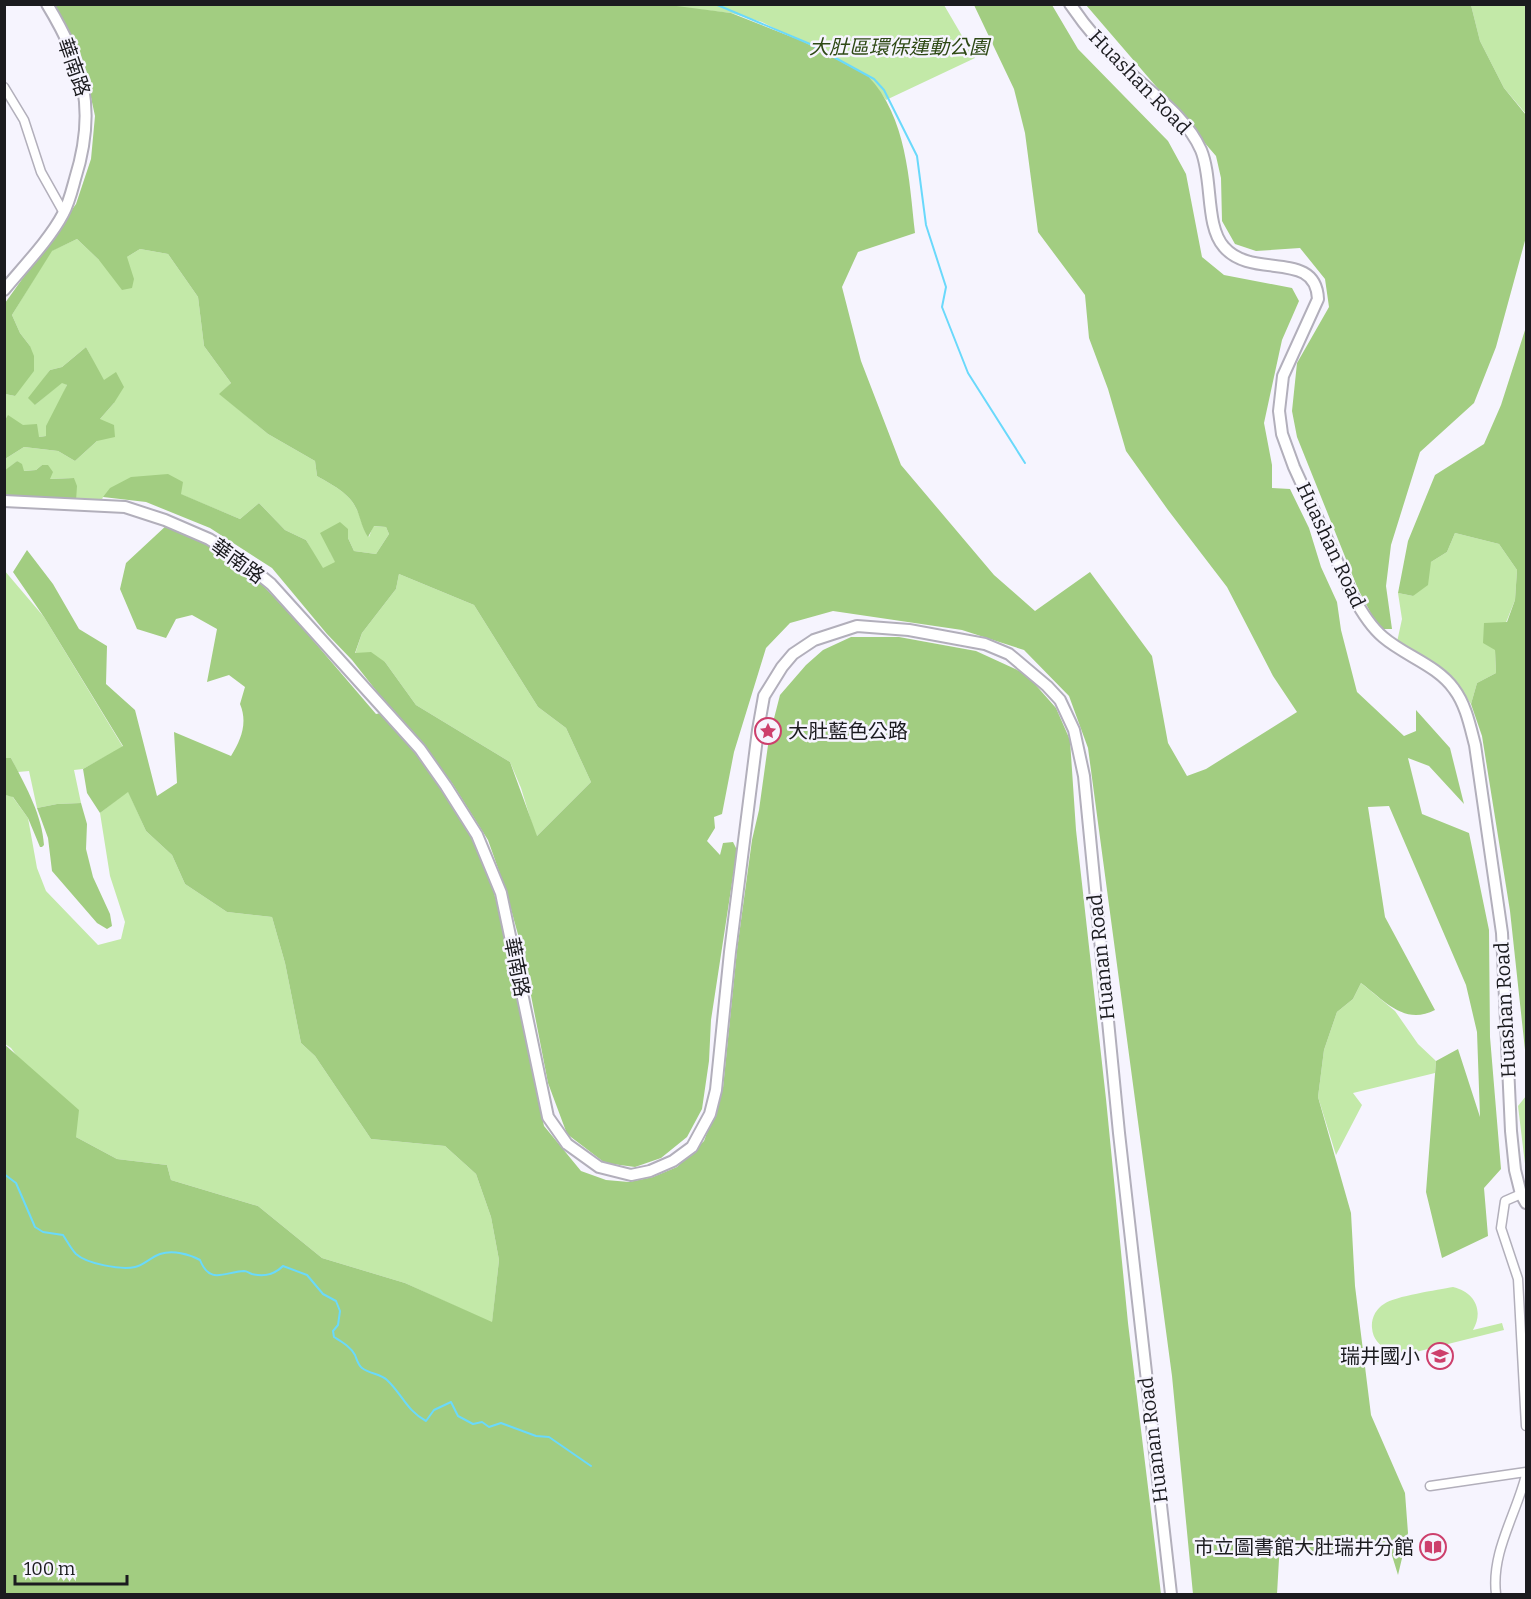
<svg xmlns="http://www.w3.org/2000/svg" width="1531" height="1599" viewBox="0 0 1531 1599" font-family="Bitter,'Noto Sans TC',serif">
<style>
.green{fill:#c3e9a8}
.forest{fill:#a2cd81;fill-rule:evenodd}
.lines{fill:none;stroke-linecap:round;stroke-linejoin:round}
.stream{stroke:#6ad9fb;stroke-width:2}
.minor-casing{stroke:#b2afbb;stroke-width:11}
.tertiary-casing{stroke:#b2afbb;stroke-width:14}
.minor{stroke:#fff;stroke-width:8}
.tertiary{stroke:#fff;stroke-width:10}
.labels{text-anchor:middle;stroke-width:5;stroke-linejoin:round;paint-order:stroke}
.park-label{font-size:20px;font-style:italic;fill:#2e4915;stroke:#f6f4fe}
.street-label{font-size:20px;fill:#1b1b1f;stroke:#f6f4fe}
.poi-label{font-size:20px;fill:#1b1b1f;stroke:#f6f4fe;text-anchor:end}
</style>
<rect width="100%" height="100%" fill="#f6f4fe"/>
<path class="green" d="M658 5H944L975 58 886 100 868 76 762 22 731 13Z
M1471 5H1526V114L1504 88 1480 41Z
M77 239 99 260 127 257 140 249 168 254 198 297 204 346 231 383 220 394 268 434 315 461 317 476C332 485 350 493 357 510 362 520 362 528 369 537L373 526 386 527 389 534 376 554 354 551 348 538V529L330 552 336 563 322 569 306 540 285 530 259 503 240 519 180 494 103 497 101 502 76 501 74 478 49 479 42 465 36 470 23 471 17 461 5 471V459L24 447 58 451 75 461 97 441 100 419 114 403 86 347 62 367 50 370 40 384 35 405 62 382 67 385 46 436 39 437 8 416 5 420V394L15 396 30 346 20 333 12 315 51 251Z
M1455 533 1499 544 1517 570 1515 600 1495 650 1496 673 1477 683 1471 704C1452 675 1424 660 1397 642L1402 619 1398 593 1413 596 1431 562 1447 552Z
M4 570 44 617 123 747 83 769 74 770 81 803 57 804 37 808 29 771 18 772 11 758H5Z
M399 574 474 605 538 707 566 728 591 782 536 837 521 788 510 762 416 705 385 662 355 654 362 633 396 589Z
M128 791 146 831 172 855 185 884 227 912 272 917 285 963 301 1043 315 1056 371 1139 445 1146 476 1174 491 1217 499 1260 492 1323 405 1283 322 1258 258 1206 171 1180 167 1165 117 1159 76 1137 11 1048 5 1044 4 795 12 796 28 818 37 868 46 891 98 945 121 939 125 922 110 876 100 813Z
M1361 983 1395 1011 1418 1044 1436 1061 1435 1073 1353 1093 1362 1105 1336 1155 1318 1097 1324 1050 1337 1012 1353 999Z
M1526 1096V1172L1518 1106Z
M1453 1287C1475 1292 1484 1311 1473 1330L1502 1323 1504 1330 1376 1362 1374 1354 1388 1350C1379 1345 1373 1339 1372 1328 1371 1318 1376 1309 1384 1304 1395 1296 1438 1290 1453 1287Z"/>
<path class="forest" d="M661 4 731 13 802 41 868 76C907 117 909 180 915 233L858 252 842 287 861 361 901 465 994 575 1035 611 1090 572 1152 656 1168 743 1187 776 1206 769 1297 712 1273 676 1227 587 1168 510 1126 451 1108 389 1089 338 1085 295 1038 232 1025 133 1014 89 974 5H1052L1078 49 1168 141 1186 174 1202 257 1224 275 1292 288 1299 301 1282 340 1264 423 1272 465V488L1290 489 1309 528 1321 567 1337 602 1341 630 1357 692 1404 736 1416 731V710L1450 748 1464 804 1429 766 1408 758 1422 814 1469 833 1489 930 1490 1037 1501 1169 1484 1188 1488 1236 1442 1258 1426 1192 1436 1061 1458 1049 1480 1117 1477 1032 1466 985 1389 806 1368 807 1385 917 1435 1010C1404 1026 1384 1000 1361 983L1353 999 1337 1012 1324 1050 1318 1097 1351 1213 1355 1286 1371 1415 1405 1493 1408 1533 1398 1575 1390 1549 1343 1535 1327 1557 1280 1542 1277 1594H1193L1172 1376 1088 748 1069 696 1024 650 962 630 833 611 790 623 766 648 734 752 722 814 714 817 715 828 707 841 720 855 723 843 733 842 737 850 711 1020 709 1061 702 1109 687 1137 661 1158 635 1167 605 1163 567 1134 548 1083 522 949 506 891 488 840 452 783 418 738 378 693 352 660 327 634 272 568 210 528 146 502 103 497 110 488 131 477 168 474 183 482 181 494 240 519 259 503 285 530 306 540 323 568 335 562 320 533 340 522 348 529V538L354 551 376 554 389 534 386 527 374 526 368 537C362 528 361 520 357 510 350 493 332 485 317 476L315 461 268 434 219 394 231 383 204 346 198 297 168 254 140 249 127 257 134 279 132 288 122 290 99 260 77 239 52 251 12 315 20 333 30 346 34 356V371L15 396 5 394V303L76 204 91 159 95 116 86 74 63 21 52 5ZM399 574 474 605 538 707 566 728 591 782 537 836 510 762 416 705 385 662 371 652 355 653 362 633 396 589Z
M1086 5H1471L1480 41 1504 88 1526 115V237L1496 347 1474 403 1420 452 1391 545 1386 586 1392 629H1382L1375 621 1358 589 1297 437 1292 411 1297 363 1329 307 1325 279 1300 248 1256 251 1235 244 1222 221 1221 178 1216 156Z
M1526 327V1059L1510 911 1482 736 1471 704 1477 683 1496 673 1495 650 1483 643 1484 623 1507 622 1515 600 1517 570 1499 544 1455 533 1447 552 1431 562 1428 585 1413 596 1398 593 1408 541 1435 475 1484 444 1501 405Z
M86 347 104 380 116 372 124 387 114 403 100 419 114 425 115 437 97 441 75 461 58 451 24 447 5 459V420L8 415 23 425 37 424 39 437 46 436V426L67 385 62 383 35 405 28 398 50 370 62 367Z
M17 461 22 464 24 471 36 470 42 465H48L53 472 50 479 74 478 77 486 76 501 5 497 4 471Z
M168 524 217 549 215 555 233 559 256 578 299 624 376 714 381 713 431 772 460 816 480 854 493 889 504 931 544 1126 581 1171 606 1180 629 1182 653 1177 677 1167 704 1141 723 1088 737 950 752 840 759 810 769 738 780 695 806 665 823 650 851 637H899L976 651 1026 674 1056 708 1070 740 1076 830 1106 1099 1128 1323 1161 1594H5L4 1044 79 1110 76 1137 117 1159 167 1165 171 1180 258 1206 322 1258 405 1283 492 1322 499 1260 491 1217 476 1174 445 1146 371 1139 315 1056 301 1043 285 963 272 917 227 912 185 884 172 855 146 831 128 792 100 813 87 793 83 769 123 746 44 617 13 572 27 550 53 584 79 629 107 646 106 684 135 710 157 796 177 783 174 732 231 756C241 740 248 723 240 704L245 687 229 675 207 682 217 629 192 615 176 619 166 638 137 629 120 589 126 563Z
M5 758H11C25 785 42 814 44 845L42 847H40L28 818 13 797 5 795Z
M81 803 87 824 86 849 93 877 110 914 112 926 107 929 97 923 52 871 48 838 37 808 57 804Z"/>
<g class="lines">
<path class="stream" d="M715 4 810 44 874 79 884 90 917 156 926 225 946 287 942 307 968 373 1025 463
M4 1174 16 1183 35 1227 43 1232 63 1235C67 1241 71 1249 76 1254 87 1264 121 1270 135 1267 144 1265 151 1257 160 1254 173 1250 189 1254 200 1260 210 1285 224 1272 244 1271 247 1271 249 1273 252 1274 264 1277 275 1274 283 1266L307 1275 323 1294 336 1301 340 1311 338 1325 333 1331 334 1337C342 1342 351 1347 355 1355 357 1360 358 1365 362 1368 370 1374 381 1374 387 1380 402 1394 407 1411 426 1421L434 1410 451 1402 458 1416 473 1424 482 1422 489 1427 501 1423 536 1436 549 1437 591 1466"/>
<defs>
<path id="minor" d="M4 87 24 120 41 172 64 213
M1521 1194 1505 1201 1501 1228 1518 1279 1526 1426
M1430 1486 1526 1472
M1496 1594C1491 1552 1516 1515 1526 1475"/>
<path id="tertiary" d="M1070 4C1087 29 1108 53 1130 73 1155 96 1187 118 1201 150 1213 179 1205 226 1224 247 1252 280 1316 249 1318 299L1283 376 1279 411 1282 434 1294 467 1353 596C1361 611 1370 626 1383 637 1405 656 1437 665 1454 689 1466 705 1470 726 1475 745L1502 933 1511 1131 1515 1170 1521 1194 1526 1203
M4 290C23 267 50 239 63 214 69 203 72 190 75 179 97 109 84 65 47 4
M4 501 125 507 165 520 209 539 239 558 271 584 420 749 446 786 477 835 501 893 548 1117 567 1144 599 1167 631 1175 650 1171 673 1161 692 1147 710 1114 716 1090 730 952 758 730 764 696 782 667 793 654 814 640 857 626 909 630 985 644 1009 654 1047 686 1060 700 1074 730 1084 776 1119 1133 1171 1594"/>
</defs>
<use href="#minor" class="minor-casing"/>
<use href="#tertiary" class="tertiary-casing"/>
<use href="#minor" class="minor"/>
<use href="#tertiary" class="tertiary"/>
</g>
<defs>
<symbol id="sight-ring" viewBox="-11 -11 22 22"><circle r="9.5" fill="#f6f4fe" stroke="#cd3f6c" stroke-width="1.5"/><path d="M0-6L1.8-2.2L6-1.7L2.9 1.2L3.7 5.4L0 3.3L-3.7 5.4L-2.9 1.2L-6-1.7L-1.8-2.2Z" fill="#cd3f6c"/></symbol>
<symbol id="school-ring" viewBox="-11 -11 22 22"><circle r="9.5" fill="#f6f4fe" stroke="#cd3f6c" stroke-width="1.5"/><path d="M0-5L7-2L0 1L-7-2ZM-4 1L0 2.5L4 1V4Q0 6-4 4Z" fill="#cd3f6c"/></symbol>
<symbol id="library-ring" viewBox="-11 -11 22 22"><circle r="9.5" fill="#f6f4fe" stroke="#cd3f6c" stroke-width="1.5"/><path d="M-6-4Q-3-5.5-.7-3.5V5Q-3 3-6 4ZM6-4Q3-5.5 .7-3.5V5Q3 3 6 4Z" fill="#cd3f6c"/></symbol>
</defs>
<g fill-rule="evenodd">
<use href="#sight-ring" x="753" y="716" width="30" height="30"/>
<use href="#school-ring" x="1425" y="1341" width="30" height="30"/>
<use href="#library-ring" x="1418" y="1532" width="30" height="30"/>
</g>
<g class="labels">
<g class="park-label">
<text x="899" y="54">大肚區環保運動公園</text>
</g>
<g class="street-label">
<text transform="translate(74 67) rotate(71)" y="7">華南路</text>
<text transform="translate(1140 82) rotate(46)" y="7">Huashan Road</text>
<text transform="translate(1331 545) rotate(65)" y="7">Huashan Road</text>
<text transform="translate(238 561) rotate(36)" y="7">華南路</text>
<text transform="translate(1101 957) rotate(-96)" y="7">Huanan Road</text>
<text transform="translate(517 967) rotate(79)" y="7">華南路</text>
<text transform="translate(1505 1010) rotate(-93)" y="7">Huashan Road</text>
<text transform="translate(1153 1440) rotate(-97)" y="7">Huanan Road</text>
</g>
<g class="poi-label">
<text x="788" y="738" text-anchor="start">大肚藍色公路</text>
<text x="1420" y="1363">瑞井國小</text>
<text x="1414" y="1554">市立圖書館大肚瑞井分館</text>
</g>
</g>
<rect width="1531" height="1599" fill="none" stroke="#1b1b1f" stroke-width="12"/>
<path d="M15 1575v9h112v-9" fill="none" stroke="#1b1b1f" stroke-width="3"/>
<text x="24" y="1575" font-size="18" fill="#1b1b1f" stroke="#f6f4fe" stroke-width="4.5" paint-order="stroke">100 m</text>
</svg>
